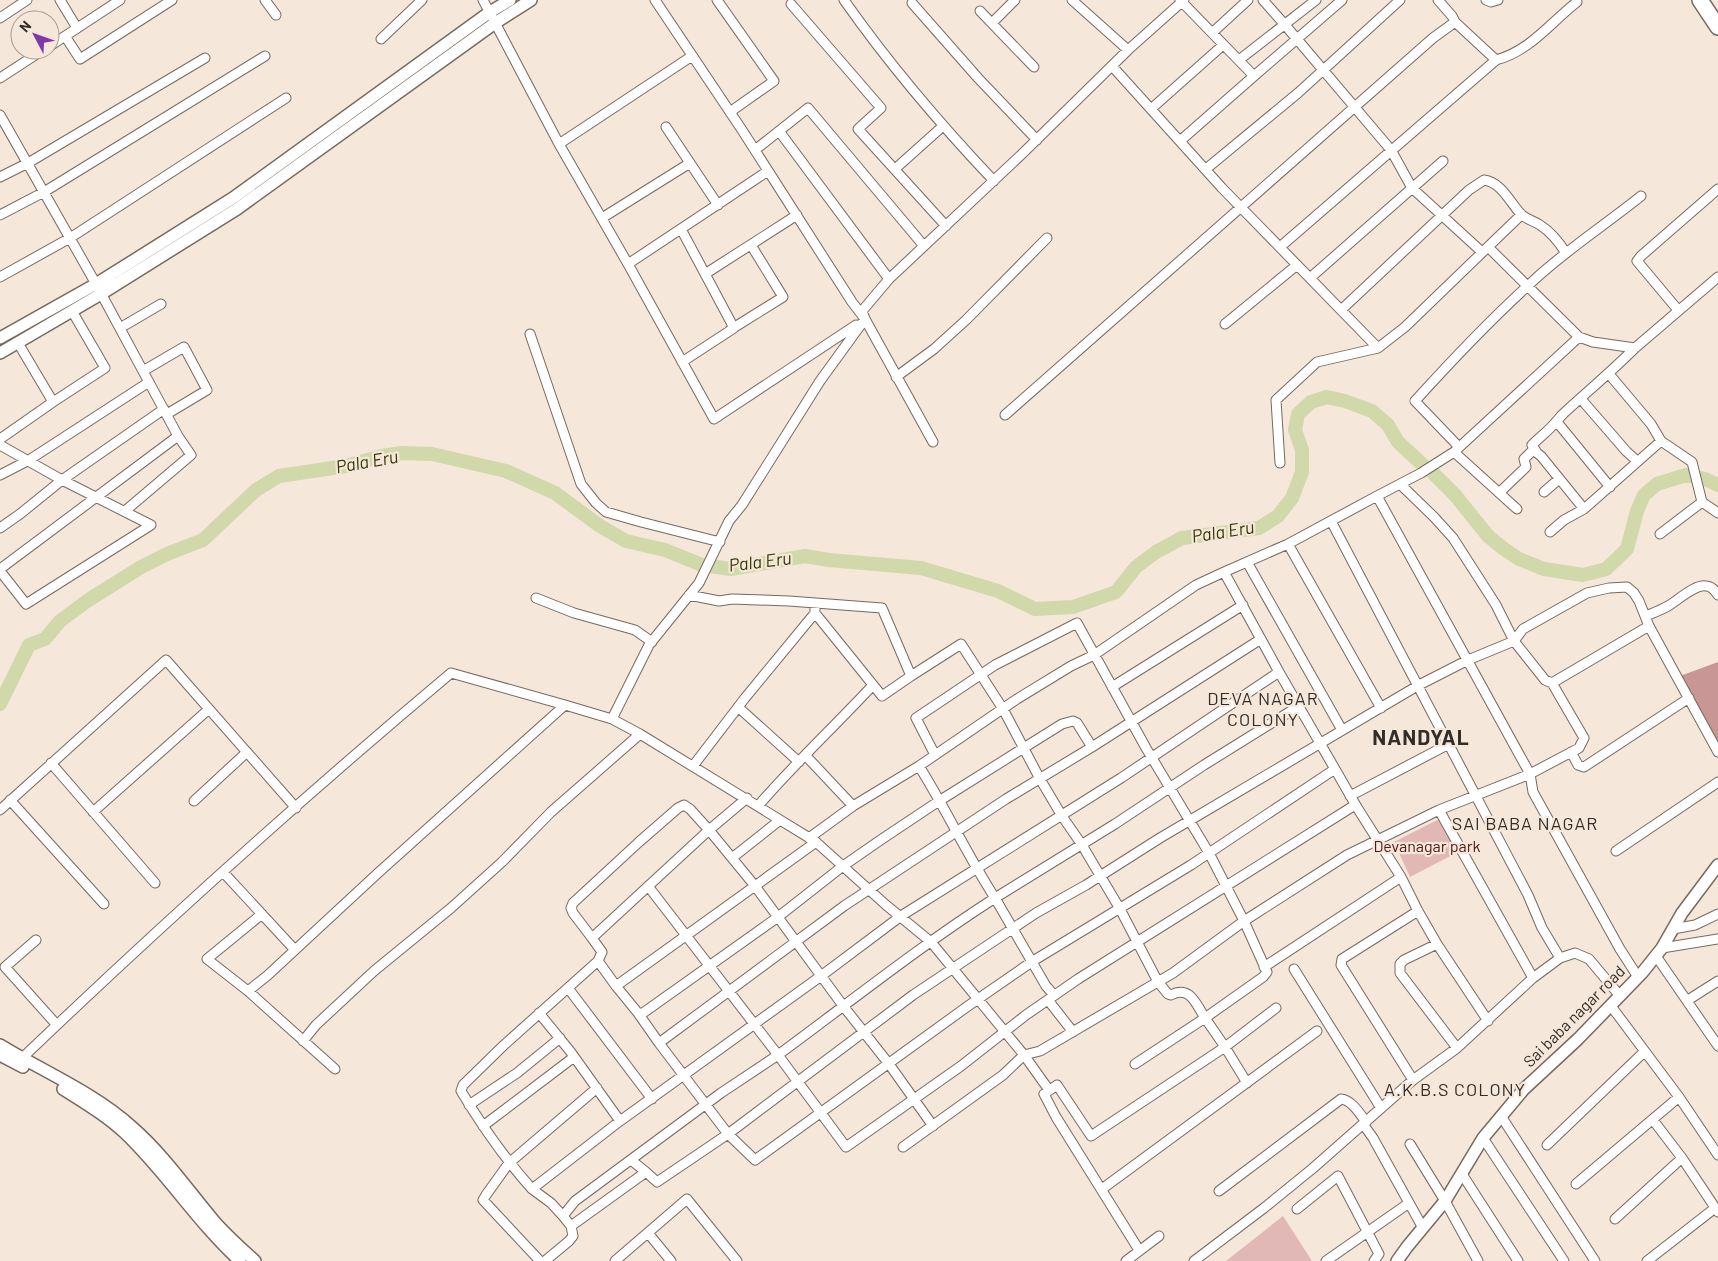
<svg xmlns="http://www.w3.org/2000/svg" width="1718" height="1261" viewBox="0 0 1718 1261" font-family="Barlow,sans-serif">
<style>
.green{fill:#e2b8b6}
.forest{fill:#c89694}
.lines{fill:none;stroke-linecap:round;stroke-linejoin:round}
.river{stroke:#d1d8aa;stroke-width:14}
.street-casing{stroke:#766a5f;stroke-width:11}
.secondary-casing{stroke:#766a5f;stroke-width:14}
.highway-casing{stroke:#766a5f;stroke-width:18}
.street{stroke:#fff;stroke-width:9}
.secondary{stroke:#fff;stroke-width:11}
.highway{stroke:#fff;stroke-width:15}
.labels{text-anchor:middle;stroke-width:4.5;stroke-linejoin:round;paint-order:stroke}
.park-label{font-size:16px;fill:#54161a;stroke:#f5e7da}
.street-label{font-size:16px;fill:#322d28;stroke:#f5e7da}
.water-label{font-size:18px;font-style:italic;fill:#333700;stroke:#f5e7da}
.neighbourhood-label{font-size:18px;letter-spacing:1px;fill:#322d28;stroke:#f5e7da}
.district-label{font-size:21px;font-weight:bold;letter-spacing:1px;fill:#322d28;stroke:#f5e7da}
</style>
<rect width="100%" height="100%" fill="#f5e7da"/>
<path class="green" d="M1439 819 1458 852 1410 877 1394 842Z
M1283 1216 1312 1261H1226Z"/>
<path class="forest" d="M1718 662V745L1698 706 1680 676Z"/>
<g class="lines">
<path class="river" d="M1433 473 1455 495 1488 536 1504 549 1519 559 1544 569 1583 575 1606 569 1627 549 1637 511 1644 495 1657 484 1686 475 1705 479 1718 485
M0 704 29 645 45 639 60 621 87 601 141 567 167 554 203 540 256 490 279 476 346 466 382 456 402 453 432 454 506 471 555 493 600 526 626 541 665 550 702 565 731 569 805 556 829 560 921 568 998 591 1035 609 1073 607 1116 592 1136 567 1156 552 1182 538 1259 528 1278 516 1292 498 1302 472V450L1295 430 1298 414 1311 402 1327 397 1345 401 1372 411 1388 425 1398 442 1423 465"/>
<defs>
<path id="street" d="M60 0 77 28
M265 0 276 15
M483 0 559 144 628 264 714 419 856 325
M655 0 742 130 852 302 865 319 933 442
M717 0 774 81 730 112
M844 0C889 64 940 124 994 181
M1072 0 1128 50
M1263 0 1285 25 1391 150 1412 188 1482 252
M1438 0 1452 16 1455 22 1496 60C1530 51 1550 23 1577 2
M1486 0 1491 2 1498 0
M912 3 978 78 1037 140
M791 4 881 108 858 129 946 226
M980 11 1034 67
M0 18 27 0
M992 23 1015 0
M1212 33 1248 0
M65 36 80 59 172 0
M381 39 422 0
M50 46 120 0
M1239 60 1316 0
M1112 66 1222 188 1378 348 1405 327 1521 215
M1254 76 1342 0
M0 78 43 50
M1151 109 1223 45
M0 115 96 284 178 436 191 455 125 511
M666 127 690 163
M779 131 808 108 924 246
M1180 141 1254 76 1180 0
M559 144 692 56
M755 150 779 131 889 279
M895 169 943 126
M1206 169 1298 93 1400 0
M0 177 28 163 205 58
M0 215 44 192 265 56
M602 218 690 163 718 205
M681 229 734 328 682 362
M1280 247 1496 60
M1488 247 1579 337
M628 264 768 171
M705 274 797 215
M0 277 70 238 286 98
M1310 278 1443 161
M1341 310 1469 190 1484 180C1501 182 1510 202 1520 213 1525 219 1534 221 1540 225 1551 232 1559 242 1566 253
M1678 310 1637 261 1641 256 1718 189
M1225 324 1297 265
M120 328 161 304
M730 330 783 297 751 245
M530 334 581 484 596 503 606 512 641 522 720 542
M18 343 53 402
M143 371 184 347 207 390 167 414
M1609 374 1651 424 1661 441 1692 462 1702 502 1660 534
M896 377 934 349 966 320 1047 238
M1581 399 1626 451 1637 461
M1005 415 1433 38 1455 22
M1557 422 1610 487
M0 439 53 402 105 368 72 311
M0 445 62 480 151 525
M1459 447 1415 401C1453 359 1491 319 1533 281 1566 250 1605 225 1641 196
M1454 452 1517 509
M1280 463 1276 400 1317 362 1378 348
M0 475 29 460 149 382
M1544 492 1559 479
M1499 493 1526 467 1524 459 1534 449
M1702 502 1718 513
M1584 509 1541 456 1537 453 1532 445C1540 437 1548 431 1555 423 1558 420 1560 417 1563 414 1587 392 1612 371 1635 348
M1331 521 1528 895 1542 928 1560 958
M0 528 20 514 62 480 164 409
M1550 532 1564 520 1584 509 1661 441
M1288 544 1381 708
M1247 562 1342 730
M0 569 178 436
M0 571 26 604 151 525
M1224 572 1288 544 1377 496
M689 595 719 601 732 599 789 601 882 608 911 676 961 644 1003 709 1040 779 1062 816 1082 845 1120 909 1158 982 1168 994 1171 995C1190 985 1196 1004 1205 1018L1135 1064
M536 598 574 613 635 630 652 642
M815 608V613L882 696 911 676
M1646 616C1653 613 1661 610 1668 606 1677 601 1695 584 1706 586 1712 586 1715 591 1718 595
M1261 639 1092 747 1006 799 844 906 659 1043 728 1134 913 995 1036 913 1086 885 1160 838 1419 685 1468 660 1514 641 1523 629 1587 593 1609 588 1627 587 1634 593 1639 601 1649 626 1718 752
M1279 672 1224 572 1196 585 1094 655 1071 666 1017 699 919 766C946 809 967 855 995 898L1115 824 1204 765 1299 706
M1552 683 1649 626
M1112 687 1243 605
M738 707 799 762
M640 734 816 842 886 905 931 942 1024 1055 1049 1090
M1571 752 1578 765 1584 767 1689 698
M935 755 916 718 995 665 1077 623 1146 748 1209 853 1244 921 1267 972 1263 977 1205 1018 1225 1047 1091 1136 1057 1085 1044 1094 1056 1117 1139 1250
M806 756 853 806
M51 763 155 883
M693 766 745 698 815 613
M1350 796 1449 744
M747 798 709 830 592 938 602 952 598 961 504 1045 463 1085 461 1091C482 1126 505 1159 532 1189L620 1121 821 976 901 916 1121 778 1279 672 1358 809 1401 877 1418 911 1437 944 1488 1021
M10 800 104 904
M194 801 247 752
M758 806C794 764 835 726 873 685
M0 810 166 660 296 808
M1439 810 1533 978 1560 958 1575 953 1589 959 1620 996
M93 812 209 709
M809 838 853 806 919 766
M1616 851 1718 782
M732 858 780 820
M223 872 295 950
M262 914 207 959 248 991 335 1069
M1673 929 1695 925 1718 914
M592 938 573 913 571 908 573 903 639 842 678 808 684 805 690 809 709 830 755 886 844 1007 889 1064 933 1126
M36 940 5 967 56 1024
M1437 944 1404 960 1400 964V973L1457 1048
M1662 948 1718 939
M1656 956 1718 1046
M598 961 616 986 816 842
M1264 967 1401 877
M1294 969 1381 1108
M1638 977 1620 949 1533 792 1530 774 1377 496 1421 473 1454 452 1579 337 1593 342 1635 348 1718 277
M616 986 638 1013H643L778 917 843 866 882 839 939 801 1062 724 1073 721 1077 723 1092 747
M568 988 652 1099
M248 991 268 975 378 873 565 705 612 719 649 645 699 583 729 521 742 505 820 381 865 319 862 311 889 279 1023 153 1128 50 1184 0
M1054 995 1046 986 995 898C920 946 850 1002 778 1055L846 1147 961 1066 1026 1015 1078 979 1355 805
M1048 1000 1073 1032
M1688 1000 1718 981
M1611 1006 1679 1097 1718 1155
M539 1013 570 1051 620 1121
M638 1013 659 1043
M303 1041 316 1025 374 971 451 908 502 862 551 812 640 734 612 719
M18 1062C158 928 302 798 451 673L565 705
M1413 1080 1341 965 1342 959 1418 911
M1247 1083 1225 1047 1276 1008
M469 1105 517 1073 560 1038
M1501 1116 1595 1261
M1653 1120 1682 1158 1718 1212
M1363 1124 1373 1138 1423 1228
M483 1126 574 1057
M1483 1138 1564 1261
M1410 1144 1445 1201 1478 1261
M1547 1145 1644 1052
M903 1147 1003 1075 1024 1055 1040 1051 1173 973 1244 921 1347 855 1439 810 1530 774 1579 748 1584 738 1552 683 1545 680 1514 641 1496 605 1453 538 1434 517 1400 484
M631 1160 646 1172
M1462 1174 1518 1261
M1576 1184 1679 1097
M532 1189 551 1203 563 1216
M1102 1189 1317 1031
M1219 1191 1341 1099C1352 1100 1360 1114 1366 1122
M1297 1209 1338 1176 1379 1254 1374 1261
M1615 1219 1682 1158
M571 1226 563 1216 575 1201 721 1093 778 1055 648 886
M648 1233 671 1261
M540 1261 483 1200 486 1195 509 1163 597 1088
M545 1261 569 1241 573 1236 571 1226 646 1172 657 1182 728 1134 755 1160 968 1006 1033 961 1191 865 1335 769
M615 1261 687 1199 737 1261
M1126 1261 1159 1236
M1194 1261 1264 1208 1312 1169 1413 1080 1457 1048 1533 978
M1326 1261 1409 1203
M1647 1261 1715 1208"/>
<path id="secondary" d="M0 338 96 284 233 198 490 12 510 0
M0 353 101 294 237 209 495 23 531 0
M0 1045C44 1072 93 1092 132 1127 164 1155 187 1189 214 1221 227 1236 241 1248 255 1261
M0 1055 23 1067
M63 1089C85 1103 107 1116 125 1133 167 1173 197 1222 240 1261
M1397 1261 1407 1247 1445 1201 1483 1138 1524 1089 1578 1039 1642 973 1662 948 1682 913 1718 865"/>
<path id="highway" d="M1700 0 1718 27"/>
</defs>
<use href="#street" class="street-casing"/>
<use href="#secondary" class="secondary-casing"/>
<use href="#highway" class="highway-casing"/>
<use href="#street" class="street"/>
<use href="#secondary" class="secondary"/>
<use href="#highway" class="highway"/>
</g>
<g class="labels">
<g class="park-label">
<text x="1427" y="852">Devanagar park</text>
</g>
<g class="street-label">
<text transform="translate(1574 1016) rotate(-45)" y="6">Sai baba nagar road</text>
</g>
<g class="water-label">
<text transform="translate(367 462) rotate(-10)" y="6">Pala Eru</text>
<text transform="translate(1223 532) rotate(-9)" y="6">Pala Eru</text>
<text transform="translate(760 562) rotate(-7)" y="6">Pala Eru</text>
</g>
<g class="neighbourhood-label">
<text x="1263" y="705">DEVA NAGAR<tspan x="1263" dy="21">COLONY</tspan></text>
<text x="1525" y="830">SAI BABA NAGAR</text>
<text x="1455" y="1096">A.K.B.S COLONY</text>
</g>
<g class="district-label">
<text x="1421" y="745">NANDYAL</text>
</g>
</g>
<g transform="translate(35 35) rotate(311)"><circle r="24" fill="#f5e7da" stroke="#a79d93"/>
<path d="M0-4L9 19L0 12L-9 19Z" fill="#8237a9"/>
<text y="-8" font-size="14" font-weight="bold" text-anchor="middle" fill="#322d28">N</text>
</g>
</svg>
